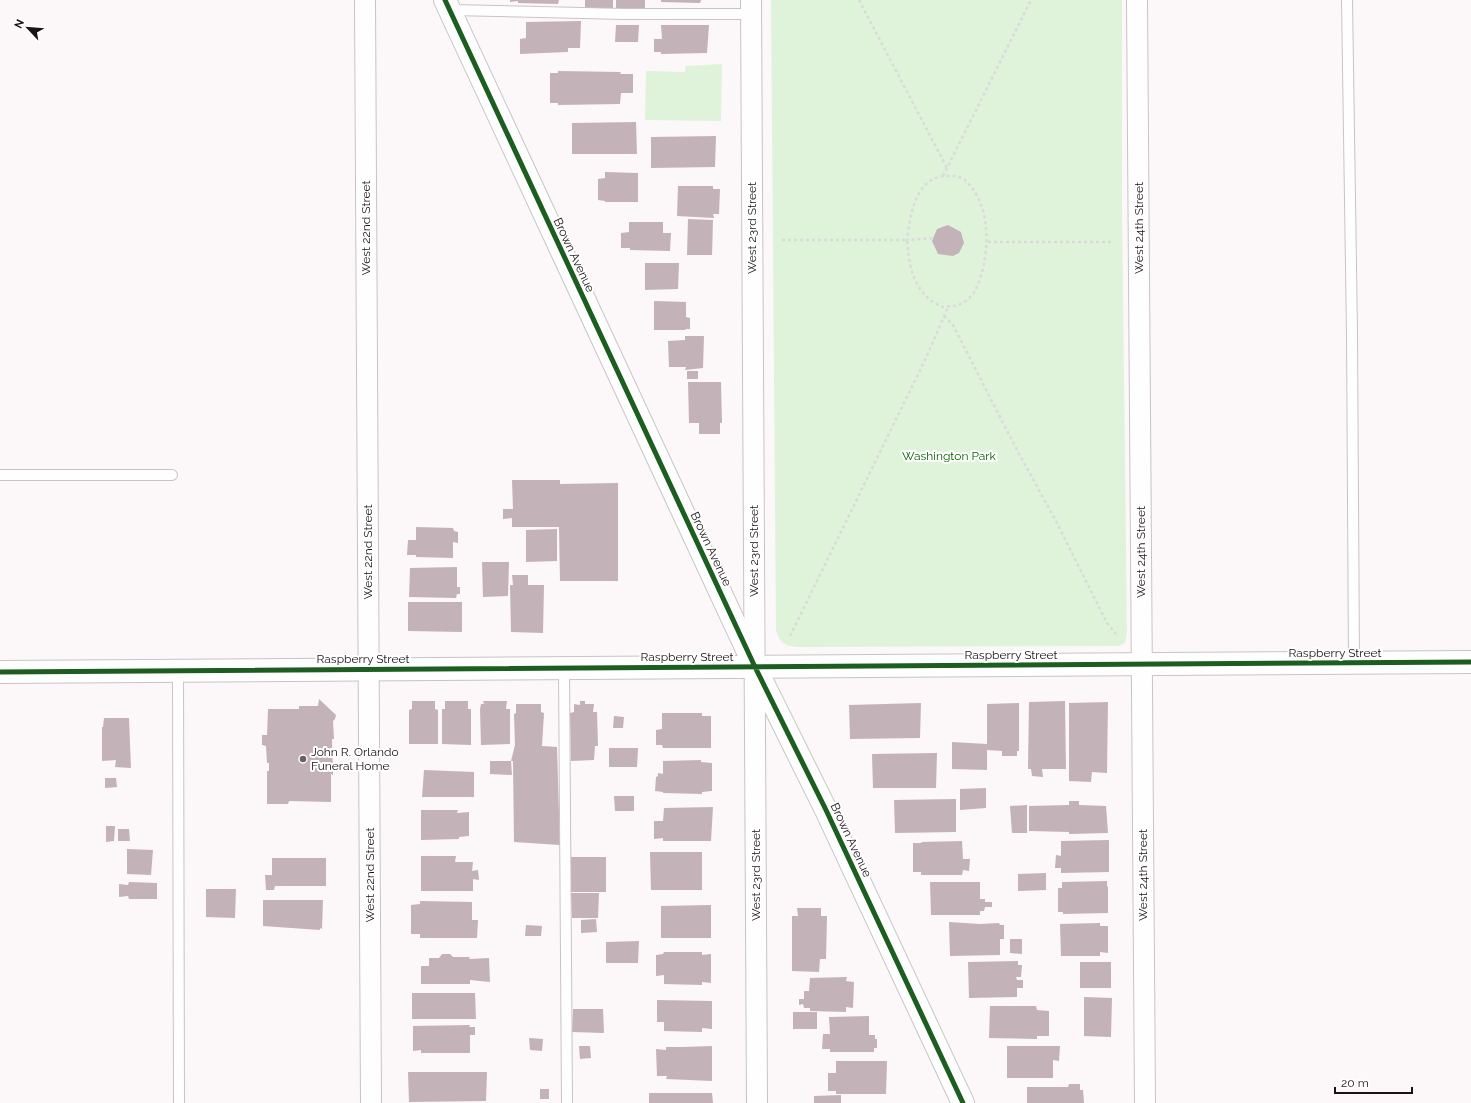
<svg xmlns="http://www.w3.org/2000/svg" width="1471" height="1103" viewBox="0 0 1471 1103" font-family="Raleway,sans-serif">
<style>
.green{fill:#def3da}
.building{fill:#c4b2b9}
.lines{fill:none;stroke-linecap:round;stroke-linejoin:round}
.lane-casing{stroke:#c9c3c5;stroke-width:12}
.street-casing{stroke:#c9c3c5;stroke-width:22}
.secondary-casing{stroke:#c9c3c5;stroke-width:24}
.path{stroke:#dbd9da;stroke-width:2.5;stroke-dasharray:3 3;stroke-linecap:butt}
.lane{stroke:#fffefe;stroke-width:10}
.street{stroke:#fffefe;stroke-width:20}
.secondary{stroke:#fffefe;stroke-width:22}
.cycleway-casing{stroke:#fff;stroke-width:8}
.cycleway{stroke:#1b5e20;stroke-width:5}
.poi-dot{fill:#696265;stroke:#fff;stroke-width:1.5}
.labels{text-anchor:middle;stroke-width:4;stroke-linejoin:round;paint-order:stroke}
.street-label{font-size:12px;fill:#1a1215;stroke:#fff}
.park-label{font-size:12px;fill:#086102;stroke:#fff}
.poi-label{font-size:12px;fill:#1a1215;stroke:#fff;text-anchor:start}
</style>
<rect width="100%" height="100%" fill="#fcf7f9"/>
<path class="green" d="M771 0H1122V205L1127 633 1125 643 1119 646 798 647C784 646 780 643 776 630Z
M722 64 721 121 645 120 646 71 685 72 686 66Z"/>
<path class="building" d="M510 0H559L558 4 518 3V1L510 2Z
M585 0H613V8H585Z
M616 0H645V8H616Z
M661 0H701L700 3 661 2Z
M581 21 580 48H568V52L520 54V39L526 38V22Z
M616 25H639L638 42H615Z
M661 25H709L707 53 661 54V52H654V39H662Z
M558 71 621 72 620 74H633V93H621L620 104 558 105V103H550V73H558Z
M636 122 637 154H572V123Z
M716 136 715 167 651 168V137Z
M605 172 638 173V202H605V201L598 200V179L605 178Z
M678 186H713V189H720L719 214H713L714 218 677 216Z
M688 219 713 220 712 255H687Z
M629 222H663V233H671L670 251 630 250V248H621V233L629 232Z
M948 225 961 232 964 243 959 253 953 256 938 254 932 241 937 229Z
M645 263H679L678 289 645 290Z
M654 301 686 302V317L690 318V329H686L685 330H654Z
M685 336H704L703 368 685 370 686 367H669L668 341 685 340Z
M687 371H698V379H687Z
M688 382H721L722 423H720V434H699V423H689Z
M512 480H560V484L618 483V581H560L559 527H512V518L503 519V509H513Z
M416 527 453 528 454 531 458 532V543L453 542V558L416 557V555H407L408 540H416Z
M557 529V561L526 562V530Z
M482 562H509L508 596 483 597Z
M457 567V587H460V594H457L456 598 409 597 410 568Z
M512 575H528V585H544L543 633 511 632 510 585H513Z
M408 602H462V632L408 631Z
M319 699 336 715 335 719 333 721 334 739H332L333 775 331 774V802L289 801 288 804H267V771H269V763H267L266 746 262 745V735H267L268 709H299V706H318Z
M412 701H435V709L438 710V744H409V710L412 709Z
M445 701H468V709H471V745L442 744V709H445Z
M483 701H507L506 709H510V744L481 745 480 709 481 704H484Z
M580 701H585V704H594L593 712H597L598 746H595L594 760 571 761 570 713 574 712V704L580 705Z
M1065 701 1066 769H1042L1043 777 1032 776 1031 769H1028L1029 702Z
M1108 702 1107 773 1092 772 1091 782 1069 781V703Z
M921 703 920 738 850 739 849 705Z
M1019 703V751H1017V756H1002V751L987 750V770L952 769V742L987 744V704Z
M516 704H541V712L544 713 542 746 557 747 560 845 514 842 513 761H511L515 745 514 714 516 713Z
M662 713H702V716H711V748H663L662 745H656V730L662 729Z
M614 716 624 717 623 728H613Z
M104 718H129L131 768 115 767 116 760 102 761V727H103Z
M609 748H638L637 767H609Z
M937 753 936 788H873L872 754Z
M701 760V762L712 763V791L702 792V794L663 793V792L655 791 656 777 658 776V773L663 774V761Z
M490 761H511L512 775 490 774Z
M424 770 474 772V797H422Z
M105 778H116L117 787 105 788Z
M986 788V808L960 810V789Z
M614 796H634V811H615Z
M956 799V832L895 833 894 800Z
M1069 801H1079V805L1106 806 1108 833 1069 834V832L1029 831V806L1069 805Z
M1027 805V833H1012L1010 806Z
M713 807 711 841H663V838L654 839V821H663L664 808Z
M421 810H458L457 813 469 812V836L459 837V839L421 840Z
M106 826H115L114 841 106 842Z
M118 829H129L130 841H118Z
M1109 840V872L1061 873V868H1055L1056 855 1061 856V841Z
M962 841 963 859H970L969 871 963 870 962 875H921V872H913V843H921L922 842Z
M127 849 153 850 151 875 127 874Z
M650 852H702V890H651Z
M421 856H456L455 862H473L472 871 478 870 479 880 473 879V891H421Z
M571 857H606V892H571Z
M272 858H326V886H275L274 890H266L265 875H272Z
M1046 873V890L1018 891V874Z
M1107 881V886L1108 887V913L1063 914V912H1058V888H1062V882Z
M129 882 157 883V899H129L128 896 119 897V884L128 885Z
M930 882H980V899H985V902H992V907H985L984 911H980V915H931Z
M206 889H236L235 918 206 917Z
M571 893H599L598 918H572Z
M263 900H323L322 929 320 928V930L263 926Z
M420 901 472 902V920H478L477 938H420V934H411V905L420 904Z
M711 905V938H661V906Z
M797 908H821V916H827L826 959H820L819 972 792 971V916H798Z
M596 919 597 932 581 933V920Z
M949 922 980 924 999 923 1000 925H1004V939H1000V955L950 956Z
M1100 923V926H1108V953L1100 952V956H1061L1060 924Z
M526 925 542 926 541 936H525Z
M1010 939H1022V954L1010 953Z
M639 941 638 963H606V942Z
M664 952H702V955L711 954V983L702 982V985L664 984V975L656 976V955L663 954Z
M442 954H450L453 957H470L469 959 489 958 490 982 470 980V984H421V966H429V958H439Z
M1018 961V965H1022L1021 977H1016L1017 980H1023V988H1017V997L969 998 968 962Z
M1080 962H1111V988H1080Z
M847 977 846 981 854 982 853 1008 846 1007V1012L810 1011V1008H804L803 1004 799 1005V999H804V991H809L810 978Z
M412 993H475L476 1019H412Z
M1084 997 1112 998 1111 1037 1084 1036Z
M657 1000 712 1001V1029L702 1028V1032L664 1031V1022H657Z
M990 1006H1036L1037 1010 1049 1011V1036H1037V1039L989 1038Z
M573 1009H603L604 1033 572 1032Z
M793 1012H817V1029H793Z
M869 1016V1035H875V1039H877V1048H874V1052H830V1049H822L823 1034H830L829 1017Z
M470 1025 469 1027H475V1035H470V1053H421V1050L413 1051V1026Z
M529 1038 543 1039 542 1051 530 1050Z
M579 1046H590L591 1058 580 1059Z
M712 1046V1081L666 1079 667 1076H657L656 1049 666 1050V1047H684Z
M1007 1046H1060L1059 1061 1053 1060V1078H1007Z
M836 1061H887L886 1094H836V1091H828V1073H836Z
M408 1072H487L486 1101 409 1102Z
M1069 1084H1080V1090H1083L1084 1103H1027V1087H1068Z
M540 1089H549V1099H540Z
M649 1093H712L713 1103H649Z
M841 1095V1103H814V1096Z"/>
<g class="lines">
<defs>
<path id="lane" d="M1347 0 1352 333 1354 663
M450 10 625 14H751
M0 475H172
M564 668 567 1103
M178 670 179 1103"/>
<path id="street" d="M365 0 371 1103
M751 0 757 1103
M1137 0 1145 1103"/>
<path id="secondary" d="M445 0 755 667 826 810 963 1103
M0 672 1471 662"/>
</defs>
<use href="#lane" class="lane-casing"/>
<use href="#street" class="street-casing"/>
<use href="#secondary" class="secondary-casing"/>
<path class="path" d="M859 0 947 168
M943 176 1031 0
M782 240H907C909 263 911 283 930 300 934 302 939 306 943 307 946 307 950 306 953 306 961 306 973 297 976 289 990 258 993 207 966 181 961 176 952 175 946 176 915 177 910 216 907 240L934 238
M988 242H1114
M944 316 953 325 1019 454 1055 519 1107 623 1116 634
M790 636 926 358 948 307"/>
<use href="#lane" class="lane"/>
<use href="#street" class="street"/>
<use href="#secondary" class="secondary"/>
<defs>
<path id="cycleway" d="M445 0 755 667 826 810 963 1103
M0 672 1471 662"/>
</defs>
<use href="#cycleway" class="cycleway-casing"/>
<use href="#cycleway" class="cycleway"/>
</g>
<circle class="poi-dot" cx="303" cy="759" r="4"/>
<g class="labels">
<g class="street-label">
<text transform="translate(366 228) rotate(-90)" y="4">West 22nd Street</text>
<text transform="translate(752 228) rotate(-90)" y="4">West 23rd Street</text>
<text transform="translate(1139 228) rotate(-90)" y="4">West 24th Street</text>
<text transform="translate(574 255) rotate(65)" y="4">Brown Avenue</text>
<text transform="translate(711 549) rotate(65)" y="4">Brown Avenue</text>
<text transform="translate(754 551) rotate(-90)" y="4">West 23rd Street</text>
<text transform="translate(368 552) rotate(-90)" y="4">West 22nd Street</text>
<text transform="translate(1141 552) rotate(-90)" y="4">West 24th Street</text>
<text x="1335" y="657">Raspberry Street</text>
<text x="1011" y="659">Raspberry Street</text>
<text x="687" y="661">Raspberry Street</text>
<text x="363" y="663">Raspberry Street</text>
<text transform="translate(851 840) rotate(65)" y="4">Brown Avenue</text>
<text transform="translate(370 875) rotate(-90)" y="4">West 22nd Street</text>
<text transform="translate(756 875) rotate(-90)" y="4">West 23rd Street</text>
<text transform="translate(1143 875) rotate(-90)" y="4">West 24th Street</text>
</g>
<g class="park-label">
<text x="949" y="460">Washington Park</text>
</g>
<g class="poi-label">
<text x="311" y="756">John R. Orlando<tspan x="311" dy="14">Funeral Home</tspan></text>
</g>
</g>
<g transform="translate(28 28) rotate(296)" stroke="#ffffff" stroke-width="3" paint-order="stroke">
<path d="M0-3L7 15L0 10L-7 15Z" fill="#1a1215"/>
<text y="-6" font-size="11" font-weight="bold" text-anchor="middle" fill="#1a1215">N</text>
</g>
<path d="M1335 1087v6h77v-6" fill="none" stroke="#1a1215" stroke-width="2"/>
<text x="1341" y="1087" font-size="12" fill="#1a1215" stroke="#ffffff" stroke-width="3" paint-order="stroke">20 m</text>
</svg>
